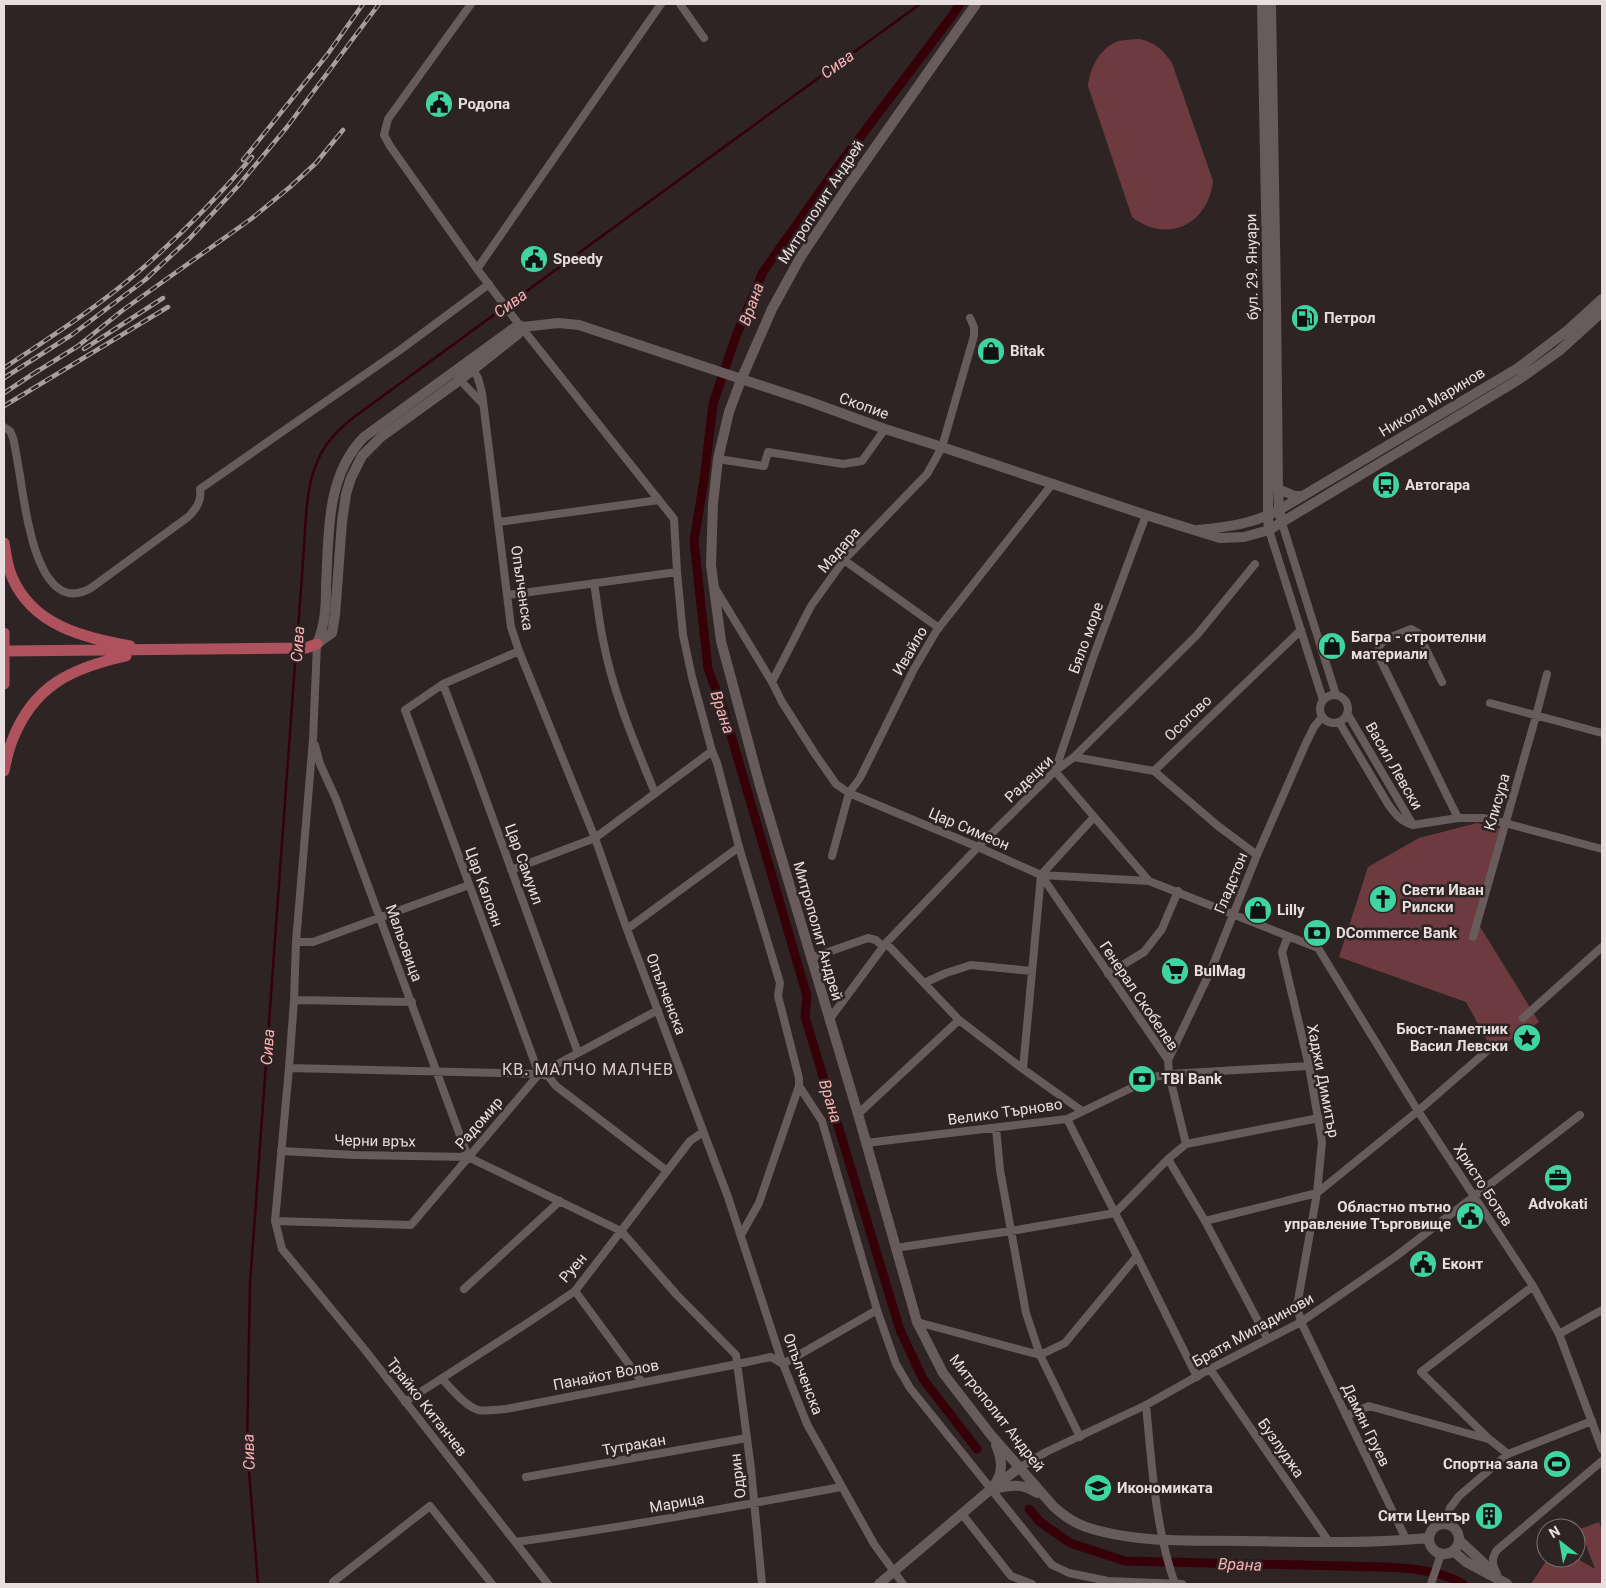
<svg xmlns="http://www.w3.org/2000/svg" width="1606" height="1588" viewBox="0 0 1606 1588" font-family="Roboto,sans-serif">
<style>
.green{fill:#6d3b3f}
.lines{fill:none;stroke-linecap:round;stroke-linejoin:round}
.stream{stroke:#360008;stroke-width:2.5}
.canal{stroke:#360008;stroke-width:9}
.street{stroke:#685b5b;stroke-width:8}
.secondary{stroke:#685b5b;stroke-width:10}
.primary{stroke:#ae525e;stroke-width:11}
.rail-casing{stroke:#a79e9e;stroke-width:4.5}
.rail{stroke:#2f2424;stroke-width:2.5;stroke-dasharray:8;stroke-linecap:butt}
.labels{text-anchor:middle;stroke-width:5;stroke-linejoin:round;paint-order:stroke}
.poi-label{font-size:15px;font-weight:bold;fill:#e7dfdf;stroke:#2f2424;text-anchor:start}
.street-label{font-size:15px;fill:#e7dfdf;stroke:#2f2424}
.water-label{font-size:16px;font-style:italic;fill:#f9b0b4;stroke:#2f2424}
.neighbourhood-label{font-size:16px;letter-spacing:1px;fill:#ddcdcd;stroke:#2f2424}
</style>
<rect width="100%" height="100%" fill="#2f2424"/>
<path class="green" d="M1139 39C1155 42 1163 50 1172 63L1213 181C1208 225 1167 244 1132 217L1088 86C1090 68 1100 47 1119 41 1125 40 1133 39 1139 39Z
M1477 823 1507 830 1479 925 1539 1022 1493 1051 1466 1002 1339 957 1368 867 1419 838Z
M1599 1522 1602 1531V1584H1531L1548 1558H1576L1595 1569 1580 1529Z"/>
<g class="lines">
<path class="stream" d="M297 645C299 612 302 579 304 546 306 518 306 486 318 460 325 442 340 428 354 417L920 4
M258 1584 247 1446 250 1284 296 650"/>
<path class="canal" d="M960 4 952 16 836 169 763 272 736 336 713 404 704 480 694 541 708 669 724 711 807 996 805 1017 900 1330 923 1379 977 1449
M1029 1509 1039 1521 1070 1543 1125 1561 1383 1567C1410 1568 1439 1570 1463 1584"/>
<path class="street" d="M471 4 388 119 384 135 390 146 477 269 514 318 674 519 677 572 683 635 692 677 712 751 717 763 739 847 780 983 778 996 799 1078V1086L822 1121 877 1310
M680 4 704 38
M477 269 661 4
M470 365 478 378 482 393 511 627 519 651 595 838 625 924 728 1197 781 1359 807 1424 874 1544 903 1584
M455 371 460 380 482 403
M4 427 10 431 13 438C16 451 18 464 20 476 25 507 37 619 91 588L188 517C196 509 202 501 200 489L400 350 489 284
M718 459 764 466 768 452 843 464 862 461 885 429
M1146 515 1094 655 1055 771 1149 881
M499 522 659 500
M1282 523 1336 695
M1269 530 1323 700
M844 560 939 628
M594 583C597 602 599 621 603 640 613 693 635 744 655 793
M715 588 772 682 782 702 815 754 836 784 849 793 978 847 1041 875 1149 881 1318 948 1418 1111 1533 1286 1559 1334 1602 1449
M508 595 677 572
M317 644 313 739 296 942 294 1000 289 1068 275 1221 282 1249 365 1350 548 1584
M519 651 443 684 405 710 539 1074
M772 682 811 606 844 560 927 474 942 447 974 336V327L970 318
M1442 682 1418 633 1411 629 1386 639 1379 646 1378 655 1458 818
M443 684 473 764 578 1053
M1320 709a14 14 0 1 1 28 0a14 14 0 1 1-28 0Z
M1490 703 1602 733
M1347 713 1413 825
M1339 722 1388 804C1395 814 1401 822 1413 825L1458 818H1483L1505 823 1602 849
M315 745 320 764 336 799 468 1157
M1074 757 1154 771 1301 630
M1154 771 1218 826 1257 855
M832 856 849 793 860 778 914 669 937 630 1053 483
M511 870 595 838 712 751
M1041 875 1168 1060 1169 1074 1186 1144
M627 929 739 847
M1288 936 1282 952 1309 1066 1322 1142 1317 1193 1297 1306 1301 1322 1406 1539
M1473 937 1536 716 1547 674
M296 942H313L469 885
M886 943 959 1020 1023 1069 1082 1111
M811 958 868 938 876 940 883 947
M1108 974 1144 952 1162 929 1178 891
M924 983 946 973 971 965 1032 971
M294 1000 412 1002
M1523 1018 1602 947
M829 1020 886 943 978 847 1055 771 1074 757 1197 635 1255 564
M1168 1060 1211 970 1257 855 1306 743 1314 727 1322 717
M289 1068 539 1074 548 1076 556 1086 667 1171
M1023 1069 1041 875 1094 817
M858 1114 959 1020
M1067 1119 1137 1256 1197 1377
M996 1128 1000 1170 1026 1313 1040 1355 1065 1343 1137 1256
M866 1143 1067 1119 1154 1077 1169 1074 1309 1066
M281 1151 355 1155 468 1157 621 1231 676 1294 736 1355 751 1469 762 1584
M1168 1159 1205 1221 1267 1338
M275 1221 411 1225 539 1074 658 1010
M1205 1221 1317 1193 1418 1111 1495 1044
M741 1235 759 1203 799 1086
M895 1248 1011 1231 1115 1213 1168 1159 1186 1144 1319 1118
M464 1289 560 1201
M575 1291 642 1382
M917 1322 1040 1355 1080 1437
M1559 1334 1602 1310
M1210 1369 1329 1542
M442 1379C452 1389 464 1405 478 1410 487 1412 498 1409 506 1409L738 1364 771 1357 783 1364 877 1310 896 1364 910 1388 1052 1565 1069 1573 1108 1581 1182 1584
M405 1402 529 1322 575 1291 690 1141 703 1132
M1146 1405C1152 1466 1155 1527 1175 1584
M1346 1416 1369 1406 1488 1439
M1508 1454 1489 1439 1421 1372 1533 1286
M1019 1468 1046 1452 1146 1405 1210 1369 1301 1322 1395 1257 1580 1115
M526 1477 747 1438
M962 1514 1011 1576 1032 1584
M1445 1523 1450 1508 1459 1496 1508 1454 1592 1421
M516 1542C625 1527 733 1507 841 1487
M1497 1574C1492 1564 1491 1559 1497 1550L1602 1461
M335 1584 333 1582 430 1506 492 1584
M1431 1584 1441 1554"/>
<path class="secondary" d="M976 4 848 186 800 258 772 309 741 380 729 412 718 459 713 504 711 565 721 641 760 786 858 1114 917 1322 943 1373 991 1435 1054 1507C1063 1515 1074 1523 1086 1527 1137 1544 1192 1540 1245 1541 1306 1542 1368 1544 1428 1538
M1262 4 1268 309V516L1269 530
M1271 4 1276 300 1278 489 1279 510 1282 523
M1278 489 1295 496H1303
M1198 530C1228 527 1252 524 1279 510L1518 368 1568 330 1602 299
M318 643 332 633 335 615 342 522 346 494 351 478 362 456 381 437 460 380 518 334 521 326
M317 644C325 625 326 607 326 587 329 535 325 477 364 437L514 328 558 323 579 325 808 401 885 429 942 447 1146 515 1210 535 1220 538 1244 537 1269 530 1518 380 1559 351 1602 312
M994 1485C1004 1472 1002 1459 996 1445
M994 1489C1011 1485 1023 1483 1037 1493
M1429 1539a15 15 0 1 1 30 0a15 15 0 1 1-30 0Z
M1459 1540 1495 1574
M1453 1551 1466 1562 1507 1584
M879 1584 991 1489 1019 1468"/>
<path class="primary" d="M4 543C6 554 7 566 12 577 33 626 83 637 130 646
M4 633V684
M4 651 306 648 317 644
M4 771C6 761 8 751 12 741 33 686 71 668 126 656"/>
<defs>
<path id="rail" d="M243 160 327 55 363 4
M84 349 163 298
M4 368C49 338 96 308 137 273 179 237 217 198 252 157
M33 374 78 346 123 310 251 219 290 187 316 163 343 130
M4 378 73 334 145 280 190 238 238 186 287 127 379 4
M4 393 39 370
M4 406 168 307"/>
</defs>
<use href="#rail" class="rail-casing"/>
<use href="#rail" class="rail"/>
</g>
<defs>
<symbol id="civic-disc" viewBox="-11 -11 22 22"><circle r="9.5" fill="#3fd4a2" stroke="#2f2424"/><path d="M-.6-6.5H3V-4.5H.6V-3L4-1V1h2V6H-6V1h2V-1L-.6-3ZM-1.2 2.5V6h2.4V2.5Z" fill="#111"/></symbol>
<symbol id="fuel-disc" viewBox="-11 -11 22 22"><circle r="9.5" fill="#3fd4a2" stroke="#2f2424"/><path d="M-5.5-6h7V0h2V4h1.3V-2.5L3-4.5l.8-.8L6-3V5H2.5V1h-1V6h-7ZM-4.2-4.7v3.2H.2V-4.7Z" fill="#111"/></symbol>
<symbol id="shop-disc" viewBox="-11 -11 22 22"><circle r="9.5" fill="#3fd4a2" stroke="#2f2424"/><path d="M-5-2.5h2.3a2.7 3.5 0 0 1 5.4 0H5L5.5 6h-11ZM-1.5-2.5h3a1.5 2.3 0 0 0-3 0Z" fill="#111"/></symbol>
<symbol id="bus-disc" viewBox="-11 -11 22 22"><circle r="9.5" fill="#3fd4a2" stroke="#2f2424"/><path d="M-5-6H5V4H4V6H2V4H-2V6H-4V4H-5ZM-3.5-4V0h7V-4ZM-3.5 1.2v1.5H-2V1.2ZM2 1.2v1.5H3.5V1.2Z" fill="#111"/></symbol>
<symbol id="church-disc" viewBox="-11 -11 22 22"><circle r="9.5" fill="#3fd4a2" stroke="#2f2424"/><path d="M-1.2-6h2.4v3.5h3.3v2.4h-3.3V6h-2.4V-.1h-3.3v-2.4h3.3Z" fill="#111"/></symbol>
<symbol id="bank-disc" viewBox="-11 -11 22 22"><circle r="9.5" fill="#3fd4a2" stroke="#2f2424"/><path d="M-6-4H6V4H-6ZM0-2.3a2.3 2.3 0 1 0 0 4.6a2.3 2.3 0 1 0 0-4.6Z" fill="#111"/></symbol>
<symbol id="supermarket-disc" viewBox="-11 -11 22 22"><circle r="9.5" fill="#3fd4a2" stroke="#2f2424"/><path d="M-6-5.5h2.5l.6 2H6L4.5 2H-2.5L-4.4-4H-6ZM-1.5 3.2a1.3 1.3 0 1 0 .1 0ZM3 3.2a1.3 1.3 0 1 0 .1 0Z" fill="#111"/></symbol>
<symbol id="sight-disc" viewBox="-11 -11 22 22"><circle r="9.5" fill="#3fd4a2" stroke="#2f2424"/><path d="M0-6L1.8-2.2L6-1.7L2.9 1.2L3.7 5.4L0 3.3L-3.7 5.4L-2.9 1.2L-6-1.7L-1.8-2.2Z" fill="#111"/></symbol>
<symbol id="office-disc" viewBox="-11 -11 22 22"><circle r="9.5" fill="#3fd4a2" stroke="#2f2424"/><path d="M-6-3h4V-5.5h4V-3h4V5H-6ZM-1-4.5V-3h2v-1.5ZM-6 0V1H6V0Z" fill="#111"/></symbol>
<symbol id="stadium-disc" viewBox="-11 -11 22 22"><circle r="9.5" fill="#3fd4a2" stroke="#2f2424"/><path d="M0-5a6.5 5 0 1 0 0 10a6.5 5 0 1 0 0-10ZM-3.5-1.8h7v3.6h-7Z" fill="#111"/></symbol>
<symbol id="school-disc" viewBox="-11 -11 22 22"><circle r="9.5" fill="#3fd4a2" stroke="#2f2424"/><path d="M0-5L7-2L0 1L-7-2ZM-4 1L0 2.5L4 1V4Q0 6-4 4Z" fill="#111"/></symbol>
<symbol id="building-disc" viewBox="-11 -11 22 22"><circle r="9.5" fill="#3fd4a2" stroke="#2f2424"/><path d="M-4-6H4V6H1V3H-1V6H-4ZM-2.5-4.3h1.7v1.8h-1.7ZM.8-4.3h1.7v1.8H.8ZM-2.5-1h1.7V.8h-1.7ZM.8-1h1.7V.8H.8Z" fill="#111"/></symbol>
</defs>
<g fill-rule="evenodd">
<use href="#civic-disc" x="423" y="88" width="32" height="32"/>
<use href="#civic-disc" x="518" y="243" width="32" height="32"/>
<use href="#fuel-disc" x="1289" y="302" width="32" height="32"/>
<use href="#shop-disc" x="975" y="335" width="32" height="32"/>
<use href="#bus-disc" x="1370" y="469" width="32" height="32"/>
<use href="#shop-disc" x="1316" y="630" width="32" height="32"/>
<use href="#church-disc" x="1367" y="883" width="32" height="32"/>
<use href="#shop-disc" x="1242" y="894" width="32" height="32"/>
<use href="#bank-disc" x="1301" y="917" width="32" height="32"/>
<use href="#supermarket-disc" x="1159" y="955" width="32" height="32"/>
<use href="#sight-disc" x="1511" y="1022" width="32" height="32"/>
<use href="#bank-disc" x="1126" y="1063" width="32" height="32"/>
<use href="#office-disc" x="1542" y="1162" width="32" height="32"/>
<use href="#civic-disc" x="1454" y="1200" width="32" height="32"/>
<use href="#civic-disc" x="1407" y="1248" width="32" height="32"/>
<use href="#stadium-disc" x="1541" y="1448" width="32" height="32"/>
<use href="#school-disc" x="1082" y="1472" width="32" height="32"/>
<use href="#building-disc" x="1473" y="1500" width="32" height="32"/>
</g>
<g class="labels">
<g class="poi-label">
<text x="458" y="109">Родопа</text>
<text x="553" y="264">Speedy</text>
<text x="1324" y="323">Петрол</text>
<text x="1010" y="356">Bitak</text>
<text x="1405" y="490">Автогара</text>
<text x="1351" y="642">Багра - строителни<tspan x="1351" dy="17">материали</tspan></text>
<text x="1402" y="895">Свети Иван<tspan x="1402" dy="17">Рилски</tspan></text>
<text x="1277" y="915">Lilly</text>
<text x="1336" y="938">DCommerce Bank</text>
<text x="1194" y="976">BulMag</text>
<text x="1508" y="1034" text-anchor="end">Бюст-паметник<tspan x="1508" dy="17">Васил Левски</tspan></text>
<text x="1161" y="1084">TBI Bank</text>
<text x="1558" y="1209" text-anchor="middle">Advokati</text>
<text x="1451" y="1212" text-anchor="end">Областно пътно<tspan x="1451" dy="17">управление Търговище</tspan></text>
<text x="1442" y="1269">Еконт</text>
<text x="1538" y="1469" text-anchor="end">Спортна зала</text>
<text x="1117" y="1493">Икономиката</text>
<text x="1470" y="1521" text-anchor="end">Сити Център</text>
</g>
<g class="street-label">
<text transform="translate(821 202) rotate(-57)" y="5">Митрополит Андрей</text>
<text transform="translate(1252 267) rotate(-91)" y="5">бул. 29. Януари</text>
<text transform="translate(1432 402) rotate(-31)" y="5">Никола Маринов</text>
<text transform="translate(864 406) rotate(20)" y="5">Скопие</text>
<text transform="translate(839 550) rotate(-49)" y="5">Мадара</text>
<text transform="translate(522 588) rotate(82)" y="5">Опълченска</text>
<text transform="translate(1086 638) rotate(-70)" y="5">Бяло море</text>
<text transform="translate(910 651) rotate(-60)" y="5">Ивайло</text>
<text transform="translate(1188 718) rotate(-44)" y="5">Осогово</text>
<text transform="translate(1394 766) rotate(60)" y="5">Васил Левски</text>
<text transform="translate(1029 779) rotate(-44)" y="5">Радецки</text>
<text transform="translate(1497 802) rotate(-74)" y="5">Клисура</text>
<text transform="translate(969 829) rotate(23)" y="5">Цар Симеон</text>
<text transform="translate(524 864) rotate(70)" y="5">Цар Самуил</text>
<text transform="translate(1231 883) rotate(-68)" y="5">Гладстон</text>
<text transform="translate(484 887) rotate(70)" y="5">Цар Калоян</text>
<text transform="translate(818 931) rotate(74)" y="5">Митрополит Андрей</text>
<text transform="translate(404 943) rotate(70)" y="5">Мальовица</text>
<text transform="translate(666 994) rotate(69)" y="5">Опълченска</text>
<text transform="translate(1139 996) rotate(56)" y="5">Генерал Скобелев</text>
<text transform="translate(1323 1081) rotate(79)" y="5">Хаджи Димитър</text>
<text transform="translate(1005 1112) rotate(-8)" y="5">Велико Търново</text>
<text transform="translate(479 1123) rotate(-49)" y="5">Радомир</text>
<text transform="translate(375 1141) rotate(1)" y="5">Черни връх</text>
<text transform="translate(1483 1185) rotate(57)" y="5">Христо Ботев</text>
<text transform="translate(573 1268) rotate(-49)" y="5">Руен</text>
<text transform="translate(1253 1330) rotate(-29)" y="5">Братя Миладинови</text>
<text transform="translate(803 1374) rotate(69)" y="5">Опълченска</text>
<text transform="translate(606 1375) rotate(-11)" y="5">Панайот Волов</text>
<text transform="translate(427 1407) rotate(52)" y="5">Трайко Китанчев</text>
<text transform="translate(997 1413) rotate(52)" y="5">Митрополит Андрей</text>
<text transform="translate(1366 1425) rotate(64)" y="5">Дамян Груев</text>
<text transform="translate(634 1445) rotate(-10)" y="5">Тутракан</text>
<text transform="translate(1281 1448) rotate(55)" y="5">Бузлуджа</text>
<text transform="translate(738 1476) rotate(-97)" y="5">Одрин</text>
<text transform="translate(677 1503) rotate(-10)" y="5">Марица</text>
</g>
<g class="water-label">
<text transform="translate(837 64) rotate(-36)" y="6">Сива</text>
<text transform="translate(510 303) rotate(-36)" y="6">Сива</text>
<text transform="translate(751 304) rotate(-70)" y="6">Врана</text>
<text transform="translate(297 644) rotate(-86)" y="6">Сива</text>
<text transform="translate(723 712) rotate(71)" y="6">Врана</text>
<text transform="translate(267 1047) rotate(-86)" y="6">Сива</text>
<text transform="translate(831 1101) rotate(73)" y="6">Врана</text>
<text transform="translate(248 1452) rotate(-92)" y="6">Сива</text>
<text transform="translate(1240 1564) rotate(2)" y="6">Врана</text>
</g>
<g class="neighbourhood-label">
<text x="588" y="1075">КВ. МАЛЧО МАЛЧЕВ</text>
</g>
</g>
<rect width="1606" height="1588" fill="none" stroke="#e7dfdf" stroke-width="10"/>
<g transform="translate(1561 1543) rotate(329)"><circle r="24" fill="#2f2424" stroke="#796f6f"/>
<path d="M0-4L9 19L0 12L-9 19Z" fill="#3fd4a2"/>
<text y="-8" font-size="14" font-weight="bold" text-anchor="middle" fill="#e7dfdf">N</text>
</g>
</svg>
